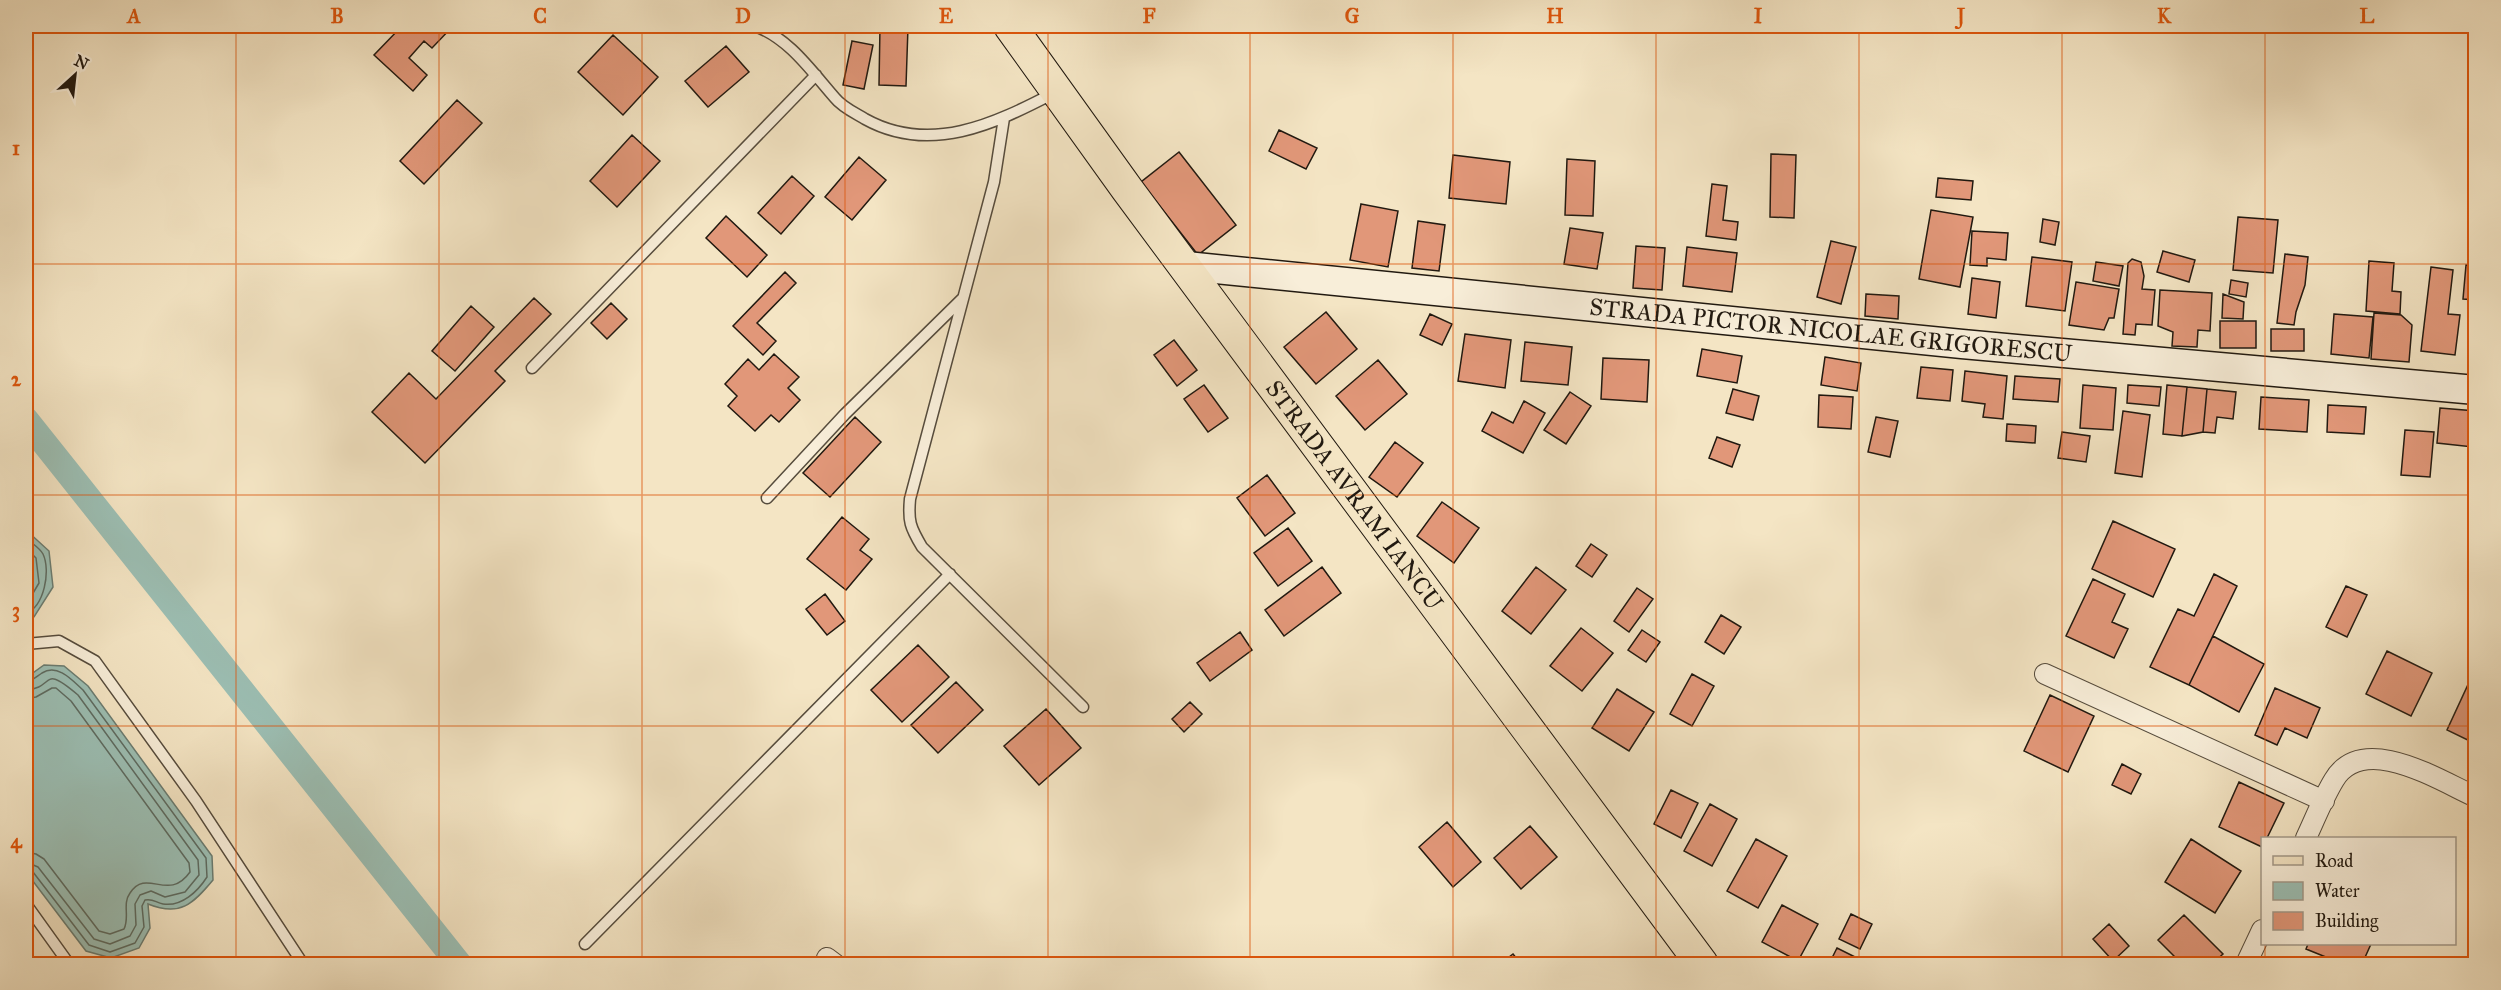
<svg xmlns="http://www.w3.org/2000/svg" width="2501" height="990" viewBox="0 0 2501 990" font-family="'IM FELL Great Primer',serif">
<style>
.water{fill:#9cbfb4;stroke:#6b7d72;stroke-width:1.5}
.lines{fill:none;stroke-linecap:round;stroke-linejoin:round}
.shore{stroke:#5e6c62;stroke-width:1.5}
.canal{stroke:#9cbfb4;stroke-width:26}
.building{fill:#e19779;stroke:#211910;stroke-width:1.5}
.lane-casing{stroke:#564c3d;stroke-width:13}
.street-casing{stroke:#564c3d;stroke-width:22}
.secondary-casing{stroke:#211910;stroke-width:31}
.primary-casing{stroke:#211910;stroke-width:34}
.lane{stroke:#f8eed9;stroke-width:10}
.street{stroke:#f8eed9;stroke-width:20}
.secondary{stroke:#f8eed9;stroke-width:28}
.primary{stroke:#f4e5c4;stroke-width:32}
.grid{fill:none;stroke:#de560c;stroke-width:1.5;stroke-opacity:0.55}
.labels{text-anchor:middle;stroke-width:4.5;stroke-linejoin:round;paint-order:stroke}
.street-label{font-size:24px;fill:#211910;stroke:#f8eed9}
.neatline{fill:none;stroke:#de560c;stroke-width:2}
.grid-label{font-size:20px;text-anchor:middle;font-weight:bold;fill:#de560c}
</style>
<rect width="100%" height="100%" fill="#f4e5c4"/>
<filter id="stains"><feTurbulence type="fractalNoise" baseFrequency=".00333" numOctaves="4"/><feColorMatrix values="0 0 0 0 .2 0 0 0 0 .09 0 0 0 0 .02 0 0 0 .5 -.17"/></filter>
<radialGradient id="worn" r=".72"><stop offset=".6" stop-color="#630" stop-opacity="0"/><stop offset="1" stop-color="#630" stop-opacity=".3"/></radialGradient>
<path class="water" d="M26 530 49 551 53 587 34 617 26 620Z
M44 665 64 666 88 686 212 856 213 880C193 904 180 917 148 904L150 928 139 948 111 958 86 951 26 872V678Z"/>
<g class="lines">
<path class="shore" d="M26 538C30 542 40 548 43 554 51 571 44 607 26 613
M26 548 36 558 39 583 26 605
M26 682C32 681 36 677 42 673 58 663 73 681 83 690L206 858 207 877C198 891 182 907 163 904 156 903 153 898 145 900L142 906 144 927 135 943 110 952 89 945 33 872 26 869
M26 690C56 688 40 663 78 695L198 860 199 875 185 892 165 897 151 891 140 895 135 904 136 925 130 936 110 944 94 939 38 867 26 862
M26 699 36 697 52 688H56L71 701 189 863 190 872C168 903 147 867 130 893 122 904 130 917 124 929L110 934 99 931 44 859 36 854 26 852"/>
<path class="canal" d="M26 420 459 964"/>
</g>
<path class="building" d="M402 26H453L432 48 424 41 409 58 427 75 413 91 374 55Z
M880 26 908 27 906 86 879 85Z
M613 35 658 77 623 115 578 72Z
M852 41 873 45 864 89 843 85Z
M726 46 749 72 708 107 685 81Z
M457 100 482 123 424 184 400 161Z
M1279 130 1317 148 1306 169 1269 151Z
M632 135 660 161 617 207 590 181Z
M1179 152 1236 225 1198 255 1141 182Z
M1771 154 1796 155 1794 218 1770 217Z
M1453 155 1510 162 1506 204 1449 198Z
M859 157 886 180 852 220 825 197Z
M1567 159 1595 161 1593 216 1565 215Z
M792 176 814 196 781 234 758 213Z
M1938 178 1973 181 1971 200 1936 197Z
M1712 184 1727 186 1723 220 1738 222 1736 240 1706 236Z
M1361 204 1398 211 1388 267 1350 260Z
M1931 210 1973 217 1960 287 1919 279Z
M726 216 767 255 747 277 706 238Z
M2238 217 2278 220 2273 273 2233 270Z
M2043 219 2059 222 2055 245 2040 242Z
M1418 221 1445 225 1439 271 1412 268Z
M1570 228 1603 233 1597 269 1564 264Z
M1972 231 2008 233 2006 260 1987 258V266L1970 265Z
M1831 241 1856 247 1841 304 1817 297Z
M1636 246 1665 248 1662 290 1633 288Z
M1687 247 1737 253 1732 292 1683 286Z
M2163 251 2195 260 2189 282 2157 272Z
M2285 254 2308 257 2305 285 2296 312 2294 325 2277 323Z
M2032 257 2072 262 2065 311 2026 306Z
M2132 259 2141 262 2144 276 2142 289 2155 290 2152 325 2136 324 2135 335 2123 334 2128 263Z
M2369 261 2394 263 2392 291 2401 292 2400 314 2366 311Z
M2096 262 2123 266 2119 286 2093 281Z
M2466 265 2476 266V300L2463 299Z
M2431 267 2453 270 2448 314 2460 315 2455 355 2421 351Z
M785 272 796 283 757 323 776 341 763 355 733 326Z
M1972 278 2000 282 1996 318 1968 314Z
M2231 280 2248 283 2246 297 2229 294Z
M2076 282 2119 289 2114 318H2109L2104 330 2069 325Z
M2160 290 2212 293 2210 331 2198 330 2197 347 2172 346 2173 332 2158 326Z
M1866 294 1899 296 1898 319 1865 316Z
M2223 294 2244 302 2243 319 2222 318Z
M534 298 551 314 495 371 505 381 425 463 372 412 409 373 436 399Z
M611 303 627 319 607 339 591 323Z
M471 306 494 327 455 371 432 351Z
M1326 312 1357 349 1316 384 1284 347Z
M2374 313 2401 315 2412 325 2409 362 2371 359Z
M1430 314 1452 324 1442 345 1420 335Z
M2334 314 2373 317 2369 358 2331 354Z
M2220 321H2256V348H2220Z
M2271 329H2304V351H2271Z
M1465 334 1511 340 1505 388 1458 381Z
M1174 340 1197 370 1177 386 1154 355Z
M1525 342 1572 347 1568 385 1521 381Z
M1702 349 1742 356 1737 383 1697 376Z
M774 354 799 377 788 388 800 400 779 422 771 415 755 431 728 406 737 396 725 384 748 359 759 370Z
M1825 357 1861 363 1857 391 1821 385Z
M1603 358 1649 360 1647 402 1601 399Z
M1378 360 1407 394 1365 430 1336 396Z
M1921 367 1953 370 1950 401 1917 398Z
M1965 371 2007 376 2003 419 1983 417 1985 404 1962 401Z
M2015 376 2060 379 2058 402 2013 399Z
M1204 385 1228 418 1208 432 1184 399Z
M2083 385 2116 388 2113 430 2080 428Z
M2128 385 2161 387 2159 406 2127 403Z
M2167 385 2187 387 2182 436 2163 434Z
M2187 387 2207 389 2203 432 2182 436Z
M1733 389 1759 396 1753 420 1726 413Z
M2207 389 2236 392 2233 419 2217 417 2215 433 2203 432Z
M1570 392 1591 406 1566 444 1544 430Z
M1819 395 1853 397 1851 429 1818 427Z
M2261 397 2309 400 2307 432 2259 429Z
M1524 401 1545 413 1523 453 1482 431 1492 412 1513 423Z
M2328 405 2366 407 2364 434 2327 432Z
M2440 408 2476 411 2473 447 2437 443Z
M2123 411 2150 415 2142 477 2115 473Z
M855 417 881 442 830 497 803 473Z
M1876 417 1898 421 1890 457 1868 452Z
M2007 424 2036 426 2035 443 2006 441Z
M2405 430 2434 432 2430 477 2401 475Z
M2062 432 2090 436 2086 462 2058 458Z
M1717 437 1740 445 1732 467 1709 458Z
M1395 442 1423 463 1397 497 1369 477Z
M1267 475 1295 513 1265 536 1237 498Z
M1442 502 1479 528 1454 563 1417 536Z
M842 517 869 539 860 550 872 559 846 590 807 559Z
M2113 521 2175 549 2153 597 2092 569Z
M1288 528 1312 561 1278 586 1254 553Z
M1591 544 1607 555 1592 577 1576 566Z
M1322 567 1341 593 1284 636 1265 610Z
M1536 567 1566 590 1531 634 1502 611Z
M2214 574 2237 586 2189 685 2150 667 2178 609 2194 616Z
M2093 579 2125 594 2112 622 2128 629 2114 658 2066 636Z
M2346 586 2367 595 2347 637 2326 627Z
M1637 588 1653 599 1629 632 1614 621Z
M825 594 845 621 827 635 806 609Z
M1721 615 1741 627 1724 654 1705 642Z
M1581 628 1613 653 1582 691 1550 666Z
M1642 630 1660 642 1646 662 1628 650Z
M1240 632 1252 650 1210 681 1197 663Z
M2213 636 2264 664 2239 712 2189 685Z
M918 645 949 677 902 722 871 690Z
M2387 651 2432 673 2411 716 2366 694Z
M1692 674 1714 686 1692 726 1670 714Z
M2472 676 2476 677V744L2447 730Z
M956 682 983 710 938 753 911 725Z
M2275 688 2320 708 2307 738 2285 728 2277 745 2255 735Z
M1617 689 1654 712 1629 751 1592 728Z
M2050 695 2094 716 2068 772 2024 751Z
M1190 702 1202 714 1184 732 1172 719Z
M1046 709 1081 748 1039 785 1004 746Z
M2122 764 2141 774 2131 794 2112 785Z
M2239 782 2284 803 2267 838H2262V847L2219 827Z
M1671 790 1698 803 1681 838 1654 824Z
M1710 804 1737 819 1712 866 1684 851Z
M1447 822 1481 862 1453 887 1419 847Z
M1530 826 1557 857 1521 889 1494 858Z
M1756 839 1787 856 1758 908 1727 891Z
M2191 839 2241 871 2215 913 2165 882Z
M1782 905 1818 924 1798 961 1762 942Z
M1851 914 1872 924 1860 949 1839 939Z
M2184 915 2223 954 2212 964H2182L2158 940Z
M2109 924 2129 946 2113 961 2093 939Z
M2308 944H2371L2362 964H2343L2306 949Z
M1837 948 1869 964H1829Z
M1513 954 1521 964H1500Z"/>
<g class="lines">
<defs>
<path id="lane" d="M755 26C789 38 812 72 835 98 842 107 855 113 865 119 930 155 994 124 1054 93
M1004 118 994 182 910 499C908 521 910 527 922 547L1083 707
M532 368 816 75
M767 498 845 414 962 299
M26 644 59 641 95 661 196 801 303 964
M26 904 69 964
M585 944 950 574"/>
<path id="street" d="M2045 674 2324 801
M2306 838C2315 819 2323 798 2334 780 2363 731 2440 781 2476 797
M827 958 835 964
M2246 964 2262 930"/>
<g id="secondary">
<path id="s1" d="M1186 266 1962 344 2476 390"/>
</g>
<g id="primary">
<path id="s2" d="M1010 26 1127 189 1702 964"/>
</g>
</defs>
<use href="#lane" class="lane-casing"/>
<use href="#street" class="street-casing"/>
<use href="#secondary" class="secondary-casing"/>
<use href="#primary" class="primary-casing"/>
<use href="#lane" class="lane"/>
<use href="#street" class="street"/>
<use href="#secondary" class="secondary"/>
<use href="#primary" class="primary"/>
</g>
<path class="grid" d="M236 26V964M439 26V964M642 26V964M845 26V964M1048 26V964M1250 26V964M1453 26V964M1656 26V964M1859 26V964M2062 26V964M2265 26V838M26 264H2476M26 495H2476M26 726H2476M2265 944V964"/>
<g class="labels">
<g class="street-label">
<text dy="8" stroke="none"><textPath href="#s1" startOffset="648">STRADA PICTOR NICOLAE GRIGORESCU</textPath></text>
<text dy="8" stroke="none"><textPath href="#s2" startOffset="582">STRADA AVRAM IANCU</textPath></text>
</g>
</g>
<rect width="2501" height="990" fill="none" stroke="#f4e5c4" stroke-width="66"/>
<rect x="2261" y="837" width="195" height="108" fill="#f8eed9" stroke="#a29989" stroke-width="1.5"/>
<rect x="2273" y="856" width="30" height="9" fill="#f4e5c4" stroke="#a29989" stroke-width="1.5"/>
<text x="2315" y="867" font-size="18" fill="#211910">Road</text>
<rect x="2273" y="882" width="30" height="18" fill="#9cbfb4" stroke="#a29989" stroke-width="1.5"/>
<text x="2315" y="897" font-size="18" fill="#211910">Water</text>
<rect x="2273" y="912" width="30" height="18" fill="#e19779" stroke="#a29989" stroke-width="1.5"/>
<text x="2315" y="927" font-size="18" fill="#211910">Building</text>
<g transform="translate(75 75) rotate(27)" stroke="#f8eed9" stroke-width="4.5" paint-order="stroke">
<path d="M0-4.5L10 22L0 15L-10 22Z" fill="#211910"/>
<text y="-9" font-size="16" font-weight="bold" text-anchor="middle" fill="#211910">N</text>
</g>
<rect x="33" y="33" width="2435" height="924" class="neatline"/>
<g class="grid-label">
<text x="134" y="23">A</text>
<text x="337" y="23">B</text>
<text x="540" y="23">C</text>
<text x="743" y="23">D</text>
<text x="946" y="23">E</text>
<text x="1149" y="23">F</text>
<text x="1352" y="23">G</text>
<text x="1555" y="23">H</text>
<text x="1758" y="23">I</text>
<text x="1961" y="23">J</text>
<text x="2164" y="23">K</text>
<text x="2367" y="23">L</text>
<text x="16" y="155">1</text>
<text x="16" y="386">2</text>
<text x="16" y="617">3</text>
<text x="16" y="848">4</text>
</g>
<rect width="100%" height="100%" filter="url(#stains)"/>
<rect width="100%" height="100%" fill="url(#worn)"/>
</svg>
